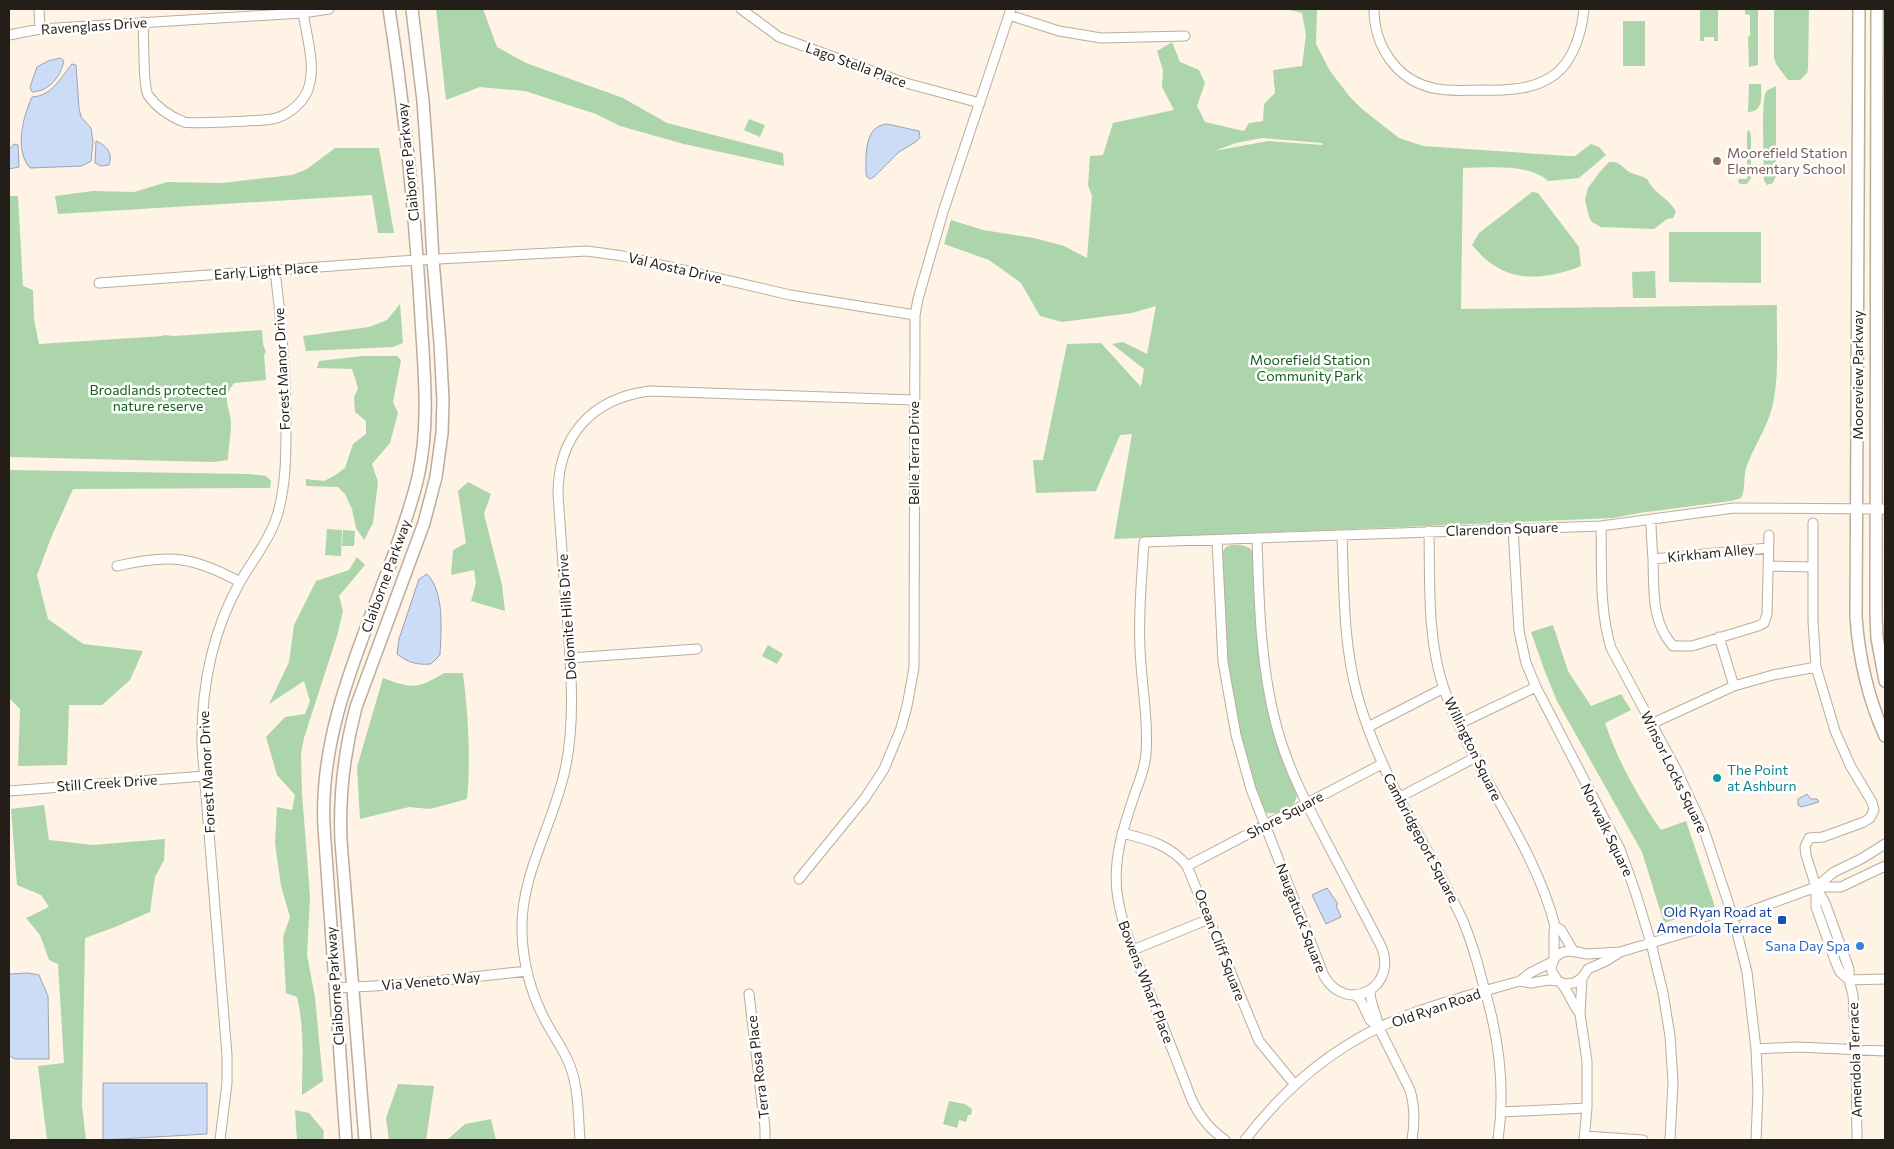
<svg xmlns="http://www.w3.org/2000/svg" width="1894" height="1149" viewBox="0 0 1894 1149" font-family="Commissioner,sans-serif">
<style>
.green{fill:#add5ab;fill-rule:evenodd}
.water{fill:#cddcf6;stroke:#9aa3b3}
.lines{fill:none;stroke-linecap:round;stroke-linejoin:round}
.minor-casing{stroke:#baad9c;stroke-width:11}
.major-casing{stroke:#baad9c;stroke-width:14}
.minor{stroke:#fff;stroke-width:9}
.major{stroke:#fff;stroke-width:11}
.education-dot{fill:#8d6e63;stroke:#fff;stroke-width:2}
.culture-dot{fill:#0f9aa8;stroke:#fff;stroke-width:2}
.transit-dot{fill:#1a4fb4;stroke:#fff;stroke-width:2}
.shop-dot{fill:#3f7fe0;stroke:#fff;stroke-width:2}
.labels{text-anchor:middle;stroke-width:5;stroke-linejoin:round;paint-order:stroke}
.street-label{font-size:14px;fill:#231e17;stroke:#fff}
.education-label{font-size:14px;fill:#785e54;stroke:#fff;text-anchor:start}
.park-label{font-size:14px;fill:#105f16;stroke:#fff}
.culture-label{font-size:14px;fill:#0d838f;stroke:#fff;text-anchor:start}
.transit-label{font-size:14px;fill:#164399;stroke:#fff;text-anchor:end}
.shop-label{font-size:14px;fill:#366cbe;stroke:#fff;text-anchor:end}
</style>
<rect width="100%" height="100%" fill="#fef3e4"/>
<path class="green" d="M436 9H483L497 47 526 63 623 98 667 123 783 153 784 166 684 144 620 126 596 114 525 91 480 87 446 100Z
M1286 9H1317L1316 44 1330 71 1350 97 1362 109 1399 138 1423 146 1569 156H1575L1591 144 1599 147 1606 155 1579 178 1548 181C1528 163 1489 168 1463 168L1461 309 1777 305C1776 338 1780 375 1772 408 1766 430 1753 448 1746 468 1743 478 1746 489 1741 498L1731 501 1639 513 1613 518 1114 539 1132 434 1120 435 1096 491 1036 493 1033 460H1043L1067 344 1101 343 1141 387 1144 369 1112 344 1123 342 1147 354 1156 306 1132 313 1062 322 1040 316 1021 283 989 260 944 244 951 220 983 230 1034 238 1064 246 1087 258 1092 196 1088 185 1090 156 1103 155 1113 123 1174 110 1162 87 1163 70 1157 51 1172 42 1180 62 1199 70 1205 83 1197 106 1205 122 1244 131 1249 123 1263 121 1264 104 1275 93 1273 70 1302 66 1306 35 1302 13ZM1262 138 1322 143 1323 145 1268 141 1214 151 1236 143Z
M1700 9H1718V41H1714V37H1704V41H1700Z
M1745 9H1758V65L1749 67 1748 37 1750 36V15L1745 14Z
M1774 9H1809L1808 69 1807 73 1800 80H1788L1776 64 1774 58Z
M1623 21H1645V66H1623Z
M1749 84H1761C1761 96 1764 112 1748 112Z
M1776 86V176L1773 183 1767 185 1764 180C1764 166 1761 99 1766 92 1768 89 1773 88 1776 86Z
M749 119 765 125 760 137 744 130Z
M1749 130 1751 135V178L1747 184H1740L1738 181 1739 179H1747V132Z
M335 148H379L394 233H378L372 195 58 214 55 196 93 191 134 192 167 182 222 183 292 175 307 169Z
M1609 162C1621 161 1622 168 1631 173 1637 175 1642 176 1647 179 1654 194 1669 198 1676 212L1673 218 1667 219 1654 229 1601 227 1592 222 1589 217 1585 200 1588 188 1599 173Z
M1532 192 1538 193 1579 247 1581 266C1554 277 1521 283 1495 266 1486 261 1479 253 1472 245L1479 233Z
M9 196H18L23 286 33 290 34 319 39 344 163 336 164 335 174 336 262 330 263 344 266 352 264 355 266 380 234 383C220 400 231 407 231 424 231 436 228 448 228 460L214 462 9 457Z
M1669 232H1761V283L1669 282Z
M1655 271 1656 298H1633L1632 272Z
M400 304 403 343 393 347 306 351 303 336 369 327 387 320Z
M363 356H397L401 360 393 402 398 413 390 443 372 464 378 482 373 523 364 540 356 528 352 509 345 494 338 487 306 486V479L324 481 334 476 345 468 353 444 366 434V421L355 412 354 397 358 388 352 369 317 368 319 361Z
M9 470 249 474 266 476 271 481 270 488 73 489 51 538 37 575 48 619 83 644 143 651 130 680 102 705H69L67 765 18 766 20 709 9 698Z
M468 482 491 494 484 514 502 585 505 611 471 601 476 583 474 570 451 575 453 550 466 543 458 491Z
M327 529 342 530 341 556 325 555Z
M343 530 355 531 354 546H342Z
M1231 545C1241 545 1249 544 1254 554L1259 650 1297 792C1299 807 1277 817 1265 812 1257 801 1254 785 1250 772 1227 701 1225 627 1222 553L1226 547Z
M357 557 365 565 339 596 343 611 337 636 304 738 301 753 302 793 310 897 307 955 315 997 323 1081 302 1095C302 1063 305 1029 297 997L286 993 283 937 290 917 281 886 275 843 277 807 292 810 295 795 277 775 266 737 285 717 305 714 310 701 304 681 269 704 289 662 294 625 316 581 349 570Z
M1553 625 1568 671 1591 706 1621 694 1631 710 1605 723C1617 759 1639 799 1661 830L1686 821 1715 907 1664 923 1642 852 1557 701 1544 669 1531 632Z
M768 645 783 654 777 664 762 656Z
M444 673H463C468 714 471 758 467 799L430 809 409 807 360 819 357 767 383 678C412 689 418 689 444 673Z
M44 805 49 840 93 845 165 839 164 860 155 877 150 912 115 927 85 938 82 1106 86 1140H47L38 1066 64 1063 58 964 49 960 40 935 26 918 49 907 41 895 17 885 11 809Z
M398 1084 434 1086 426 1140H389L386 1118Z
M949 1101 965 1104 972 1109 971 1115H968L966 1122 959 1120 957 1128 943 1124Z
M295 1110 309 1113 324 1131 323 1140H297Z
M491 1119 496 1140H447L465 1124Z"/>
<path class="water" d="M60 58 64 61C60 77 50 91 32 92L30 87 37 67 48 61Z
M72 64 76 65 79 108 81 117 91 128 93 142 91 161 82 166 30 168C14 150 23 117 32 97 52 96 60 78 72 64Z
M887 124 919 131 920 137 917 141 899 152 874 177 870 179 867 177 866 173C866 155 864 126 887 124Z
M96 141C107 146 113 153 109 165L101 166 95 163Z
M14 144 18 145 19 167 9 169V150Z
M427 574C445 593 441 630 440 655L431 664C418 665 408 663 397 654L399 639 419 579Z
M1807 794 1811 799H1817L1819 802 1801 807 1798 805V799Z
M1327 888 1338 904 1336 905 1341 917 1326 924 1312 895Z
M28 973 39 975 48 996 49 1059H15L9 1056V974Z
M103 1083H207V1134L103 1140Z"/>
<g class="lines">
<defs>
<path id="minor" d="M39 9 40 29
M741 9 779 37 902 82 980 103
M1374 9C1374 45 1396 80 1433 88 1449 92 1466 90 1483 90 1512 91 1547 89 1566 63 1578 46 1582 28 1584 9
M1009 15 1059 31 1101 38 1185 36
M143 22C144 35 143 87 148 95 157 108 169 116 184 122 190 124 262 121 272 119 285 117 301 105 307 92 317 69 307 38 303 13
M9 35 40 29 303 13 329 9
M99 283 401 261 587 251 623 256 790 295 915 315
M1651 520C1651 533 1652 546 1653 559 1654 589 1651 622 1673 646H1692L1758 626 1764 623 1767 614 1769 535
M1813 523V621L1816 667 1835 731 1851 767 1872 802 1874 810 1870 818 1864 822 1823 837 1809 838 1805 847 1806 855 1816 887 1825 903 1849 969V980L1853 995 1856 1050 1857 1140
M1601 526C1602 567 1599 609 1611 648L1677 771 1703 827 1733 917 1747 972 1756 1049 1758 1091 1756 1140
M1513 528 1519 631 1526 663 1536 687 1620 849 1635 891 1651 943 1663 993 1670 1036 1673 1082 1670 1140
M1429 531C1430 583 1427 639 1444 689 1473 772 1533 841 1555 926L1554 932V958
M1342 535C1344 588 1343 642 1357 694 1379 775 1428 845 1463 921 1471 940 1477 960 1482 980 1498 1033 1506 1085 1498 1140
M1217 540 1223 662 1236 735 1251 789 1324 976C1347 1016 1401 986 1380 944 1361 907 1341 870 1322 833 1304 799 1287 765 1277 728 1260 666 1259 602 1257 539
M1653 559 1768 548
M117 566C170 554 192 556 240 582
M1768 566 1813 567
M1719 637 1734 686
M570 658 697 649
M1459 724 1536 687
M1651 724 1734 686 1773 675 1816 667
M1368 727 1444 688
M9 791 205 776
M1400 797 1476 757
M1122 833C1147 839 1171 845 1187 866L1259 1041 1295 1085
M1187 866 1382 764
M799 879 865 798 884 769 901 728 907 706 914 668 915 315 918 299 943 212 1011 9
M1816 887V907L1836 963 1840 972 1849 980
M1816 887H1841L1885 866
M1555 926 1561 930 1574 952
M1133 950 1209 919
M1582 977 1580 1014 1587 1061V1108L1584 1140
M1849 980 1885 979
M1520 981 1531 983 1548 980 1558 981 1564 984 1574 983 1582 978 1588 969 1606 961 1620 952
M1558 981 1552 972 1551 967 1555 957 1563 952 1572 951 1587 954 1620 952 1715 924 1816 887 1834 872 1861 859 1885 844
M1561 983C1569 992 1572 1004 1580 1014
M336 988 410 984 527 971
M1370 991C1370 1004 1377 1015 1379 1028L1410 1090C1415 1107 1415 1122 1412 1140
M749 994 765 1128V1140
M1354 995 1360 999 1370 1020 1379 1028
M1756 1049 1797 1047 1885 1051
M1501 1112 1587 1108
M1585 1136 1643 1140
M220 1140 227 1083V1055L202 746C201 689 212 632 240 582 253 560 269 540 277 516 287 483 286 448 286 414 285 366 281 318 275 270
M580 1140C578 1116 579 1089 570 1066 565 1052 557 1041 550 1029 533 1000 523 967 522 932 520 873 555 823 566 765 575 719 571 673 568 626 564 582 561 538 558 494 558 436 592 398 650 391L914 400
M1225 1140C1209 1129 1199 1116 1191 1098 1177 1061 1162 1023 1147 986 1135 955 1121 925 1117 892 1113 857 1124 826 1135 793 1140 780 1145 767 1146 753 1149 719 1141 683 1140 648 1138 612 1142 577 1144 542L1601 526 1734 508 1885 509
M1245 1140C1286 1086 1339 1042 1403 1017 1440 1002 1481 992 1520 981L1530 973 1552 962"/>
<path id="major" d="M1859 9 1856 617C1859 659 1868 698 1885 736
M1877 9 1876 615 1877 638 1885 681
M346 1140 324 827C319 732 361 644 393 557 402 530 412 504 418 477 430 424 424 371 421 318 415 214 405 111 389 9
M365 1140 341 841C339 795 344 752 356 707L424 523 436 477 442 433 443 400 440 343 433 260 429 185 423 101 412 9"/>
</defs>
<use href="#minor" class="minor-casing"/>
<use href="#major" class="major-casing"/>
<use href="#minor" class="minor"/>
<use href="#major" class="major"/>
</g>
<circle class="education-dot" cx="1717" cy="161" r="5"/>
<circle class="culture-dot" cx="1717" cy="778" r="5"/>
<rect class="transit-dot" x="1777" y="915" width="10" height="10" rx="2.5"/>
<circle class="shop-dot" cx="1860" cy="946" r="5"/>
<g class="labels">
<g class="street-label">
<text transform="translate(94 26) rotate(-4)" y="5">Ravenglass Drive</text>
<text transform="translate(856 65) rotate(20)" y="5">Lago Stella Place</text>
<text transform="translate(408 162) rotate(-96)" y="5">Claiborne Parkway</text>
<text transform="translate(675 268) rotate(13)" y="5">Val Aosta Drive</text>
<text transform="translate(266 271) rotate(-4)" y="5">Early Light Place</text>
<text transform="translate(282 369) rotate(-93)" y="5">Forest Manor Drive</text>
<text transform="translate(1858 375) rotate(-90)" y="5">Mooreview Parkway</text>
<text transform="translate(914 453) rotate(-90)" y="5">Belle Terra Drive</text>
<text transform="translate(1502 529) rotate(-2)" y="5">Clarendon Square</text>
<text transform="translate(1711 553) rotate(-6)" y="5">Kirkham Alley</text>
<text transform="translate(386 576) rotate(-70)" y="5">Claiborne Parkway</text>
<text transform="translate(567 617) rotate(-94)" y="5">Dolomite Hills Drive</text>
<text transform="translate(1473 749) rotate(64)" y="5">Willington Square</text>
<text transform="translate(207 772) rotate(-93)" y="5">Forest Manor Drive</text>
<text transform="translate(1674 772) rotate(64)" y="5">Winsor Locks Square</text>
<text transform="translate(107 783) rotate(-4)" y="5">Still Creek Drive</text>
<text transform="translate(1285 815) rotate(-28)" y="5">Shore Square</text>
<text transform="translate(1607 830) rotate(64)" y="5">Norwalk Square</text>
<text transform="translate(1421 838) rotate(62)" y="5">Cambridgeport Square</text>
<text transform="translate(1301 918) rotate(69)" y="5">Naugatuck Square</text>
<text transform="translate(1220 945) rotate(69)" y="5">Ocean Cliff Square</text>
<text transform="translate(431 981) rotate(-5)" y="5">Via Veneto Way</text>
<text transform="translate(1146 982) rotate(69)" y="5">Bowens Wharf Place</text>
<text transform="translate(335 986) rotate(-94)" y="5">Claiborne Parkway</text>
<text transform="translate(1436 1008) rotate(-19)" y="5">Old Ryan Road</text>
<text transform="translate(1855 1060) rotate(-92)" y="5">Amendola Terrace</text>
<text transform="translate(758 1067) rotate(-97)" y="5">Terra Rosa Place</text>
</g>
<g class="education-label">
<text x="1727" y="158">Moorefield Station<tspan x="1727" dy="16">Elementary School</tspan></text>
</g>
<g class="park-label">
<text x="1310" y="365">Moorefield Station<tspan x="1310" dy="16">Community Park</tspan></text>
<text x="158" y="395">Broadlands protected<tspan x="158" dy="16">nature reserve</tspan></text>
</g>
<g class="culture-label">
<text x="1727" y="775">The Point<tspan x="1727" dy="16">at Ashburn</tspan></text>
</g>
<g class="transit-label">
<text x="1772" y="917">Old Ryan Road at<tspan x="1772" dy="16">Amendola Terrace</tspan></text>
</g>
<g class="shop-label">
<text x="1850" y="951">Sana Day Spa</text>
</g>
</g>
<rect width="1894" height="1149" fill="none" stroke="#231e17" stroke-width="20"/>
</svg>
